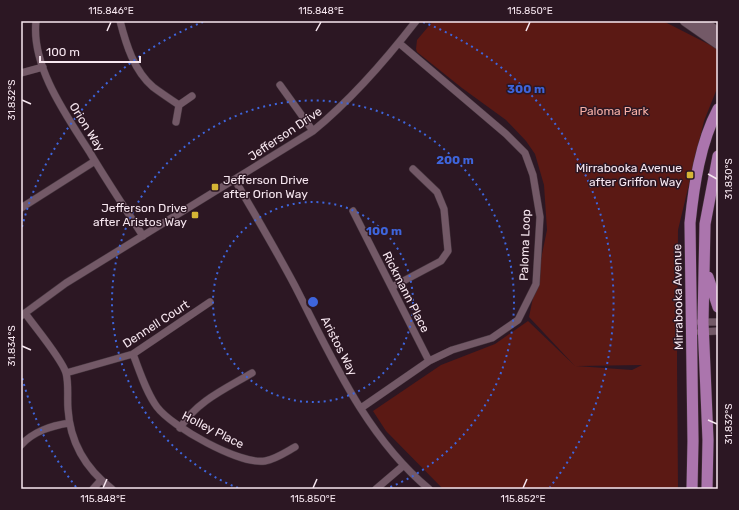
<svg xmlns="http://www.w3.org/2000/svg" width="739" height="510" viewBox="0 0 739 510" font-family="Rubik,sans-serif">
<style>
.green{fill:#5b1914;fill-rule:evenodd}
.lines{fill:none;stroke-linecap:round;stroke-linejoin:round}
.street-casing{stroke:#45353e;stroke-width:8}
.secondary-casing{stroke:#45353e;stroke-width:11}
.primary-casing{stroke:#45353e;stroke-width:12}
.street{stroke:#735967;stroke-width:7}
.secondary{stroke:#735967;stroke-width:10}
.primary{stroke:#ab75ad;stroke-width:11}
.ticks{fill:none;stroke:#f7e7f0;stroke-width:1.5}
.ring{fill:none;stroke:#3e65dc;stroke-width:2;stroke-dasharray:2 4}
.poi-dot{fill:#d5b535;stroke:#2c1723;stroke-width:1.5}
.labels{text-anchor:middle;stroke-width:3;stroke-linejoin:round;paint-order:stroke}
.park-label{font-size:12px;fill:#f8afa5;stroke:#2c1723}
.street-label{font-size:12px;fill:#f7e7f0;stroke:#2c1723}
.poi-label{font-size:12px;fill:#f7e7f0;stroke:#2c1723;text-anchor:end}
.centre{fill:#3e65dc;stroke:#2c1723;stroke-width:2}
.ring-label{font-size:12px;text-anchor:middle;font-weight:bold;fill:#3e65dc;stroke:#2c1723;stroke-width:3;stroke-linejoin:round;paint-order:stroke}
.neatline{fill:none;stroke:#f7e7f0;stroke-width:1.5}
.ticks-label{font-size:10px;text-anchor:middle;fill:#f7e7f0}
</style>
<rect width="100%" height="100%" fill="#2c1723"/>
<path class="green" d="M433 21H663L718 49V86L704 121 678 230 677 362 678 489H443L386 431 373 411 441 365 495 344 528 321 575 366 529 317 547 230 544 185 535 154 526 141 506 120 462 88 417 52 416 49 417 40ZM642 365 632 370 576 366H577Z"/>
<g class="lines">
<defs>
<path id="street" d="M36 21C31 66 66 115 89 151 106 180 125 208 143 236
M120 21C126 44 134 71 153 87 161 93 170 99 179 105
M21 73 43 67
M280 85 313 131
M176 122 179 105 192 96
M235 180C255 215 276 250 295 286 332 358 365 435 429 489
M21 208 95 161
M353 211 429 361
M392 287 441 261 448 251 444 209 437 192 413 169
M25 313C34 326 62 359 66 373 69 384 67 398 68 409 70 442 86 469 112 489
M21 316 66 283 313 131C352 99 385 61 416 21
M700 322H718
M700 332 718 331
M133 354C140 372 146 392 157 407 172 427 240 465 265 461 276 459 286 452 295 447
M66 373 133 354 210 302
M361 408 429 361 452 350 492 338 518 320 536 284 540 217 533 175 525 153 506 134 399 43
M180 428C197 401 225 389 252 373
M21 445C34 431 51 426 69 423
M93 489 101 480
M376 489 403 466"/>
<path id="secondary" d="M685 21 718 44
M690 23 712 28 718 33"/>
<path id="primary" d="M708 277 718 307
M692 489 693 441 690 223C694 185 700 143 718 109
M707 489 708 440 703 322 705 224 718 156"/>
</defs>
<use href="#street" class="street-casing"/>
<use href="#secondary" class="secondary-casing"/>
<use href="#primary" class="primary-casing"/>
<use href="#street" class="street"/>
<use href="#secondary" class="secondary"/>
<use href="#primary" class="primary"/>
</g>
<path class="ticks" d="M107 31 111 22M316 31 321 22M526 31 530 22M22 100 31 104M708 174 717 179M22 346 31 350M708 420 717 424M103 488 107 479M313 488 317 479M523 488 527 479"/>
<g class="ring">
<circle cx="313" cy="302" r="100"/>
<path d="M238 488A201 201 0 1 1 388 488"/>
<path d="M76 487A301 301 0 0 1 22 377M22 227A301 301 0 0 1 203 22M423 22A301 301 0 0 1 550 487"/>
</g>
<g class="poi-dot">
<rect x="686" y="171" width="8" height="8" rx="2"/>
<rect x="211" y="183" width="8" height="8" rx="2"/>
<rect x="191" y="211" width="8" height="8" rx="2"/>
</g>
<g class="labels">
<g class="park-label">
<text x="614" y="115">Paloma Park</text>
</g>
<g class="street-label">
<text transform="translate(87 127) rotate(58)" y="4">Orion Way</text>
<text transform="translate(285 134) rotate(-34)" y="4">Jefferson Drive</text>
<text transform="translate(525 245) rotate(-88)" y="4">Paloma Loop</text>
<text transform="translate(406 292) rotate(63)" y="4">Rickmann Place</text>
<text transform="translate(678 297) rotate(-91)" y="4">Mirrabooka Avenue</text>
<text transform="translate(156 324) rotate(-33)" y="4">Dennell Court</text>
<text transform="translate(339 346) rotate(63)" y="4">Aristos Way</text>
<text transform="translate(213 430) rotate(27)" y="4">Holley Place</text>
</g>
<g class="poi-label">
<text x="682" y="172">Mirrabooka Avenue<tspan x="682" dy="14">after Griffon Way</tspan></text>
<text x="223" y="184" text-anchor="start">Jefferson Drive<tspan x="223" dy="14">after Orion Way</tspan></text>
<text x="187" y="212">Jefferson Drive<tspan x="187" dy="14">after Aristos Way</tspan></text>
</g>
</g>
<circle cx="313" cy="302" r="6" class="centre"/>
<g class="ring-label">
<text x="526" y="93">300 m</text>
<text x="455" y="164">200 m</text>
<text x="384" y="235">100 m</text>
</g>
<rect width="739" height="510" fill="none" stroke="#2c1723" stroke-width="44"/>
<path d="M40 56v6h100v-6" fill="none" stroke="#f7e7f0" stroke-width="2"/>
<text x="46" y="56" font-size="12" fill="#f7e7f0" stroke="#2c1723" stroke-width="3" paint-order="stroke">100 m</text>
<rect x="22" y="22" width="695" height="466" class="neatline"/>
<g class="ticks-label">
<text x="111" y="14">115.846°E</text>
<text x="321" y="14">115.848°E</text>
<text x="530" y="14">115.850°E</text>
<text transform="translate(11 100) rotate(-90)" y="4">31.832°S</text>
<text transform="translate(728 179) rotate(-90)" y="4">31.830°S</text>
<text transform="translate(11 346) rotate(-90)" y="4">31.834°S</text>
<text transform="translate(728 424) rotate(-90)" y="4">31.832°S</text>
<text x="103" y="502">115.848°E</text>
<text x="313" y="502">115.850°E</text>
<text x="523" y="502">115.852°E</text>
</g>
</svg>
